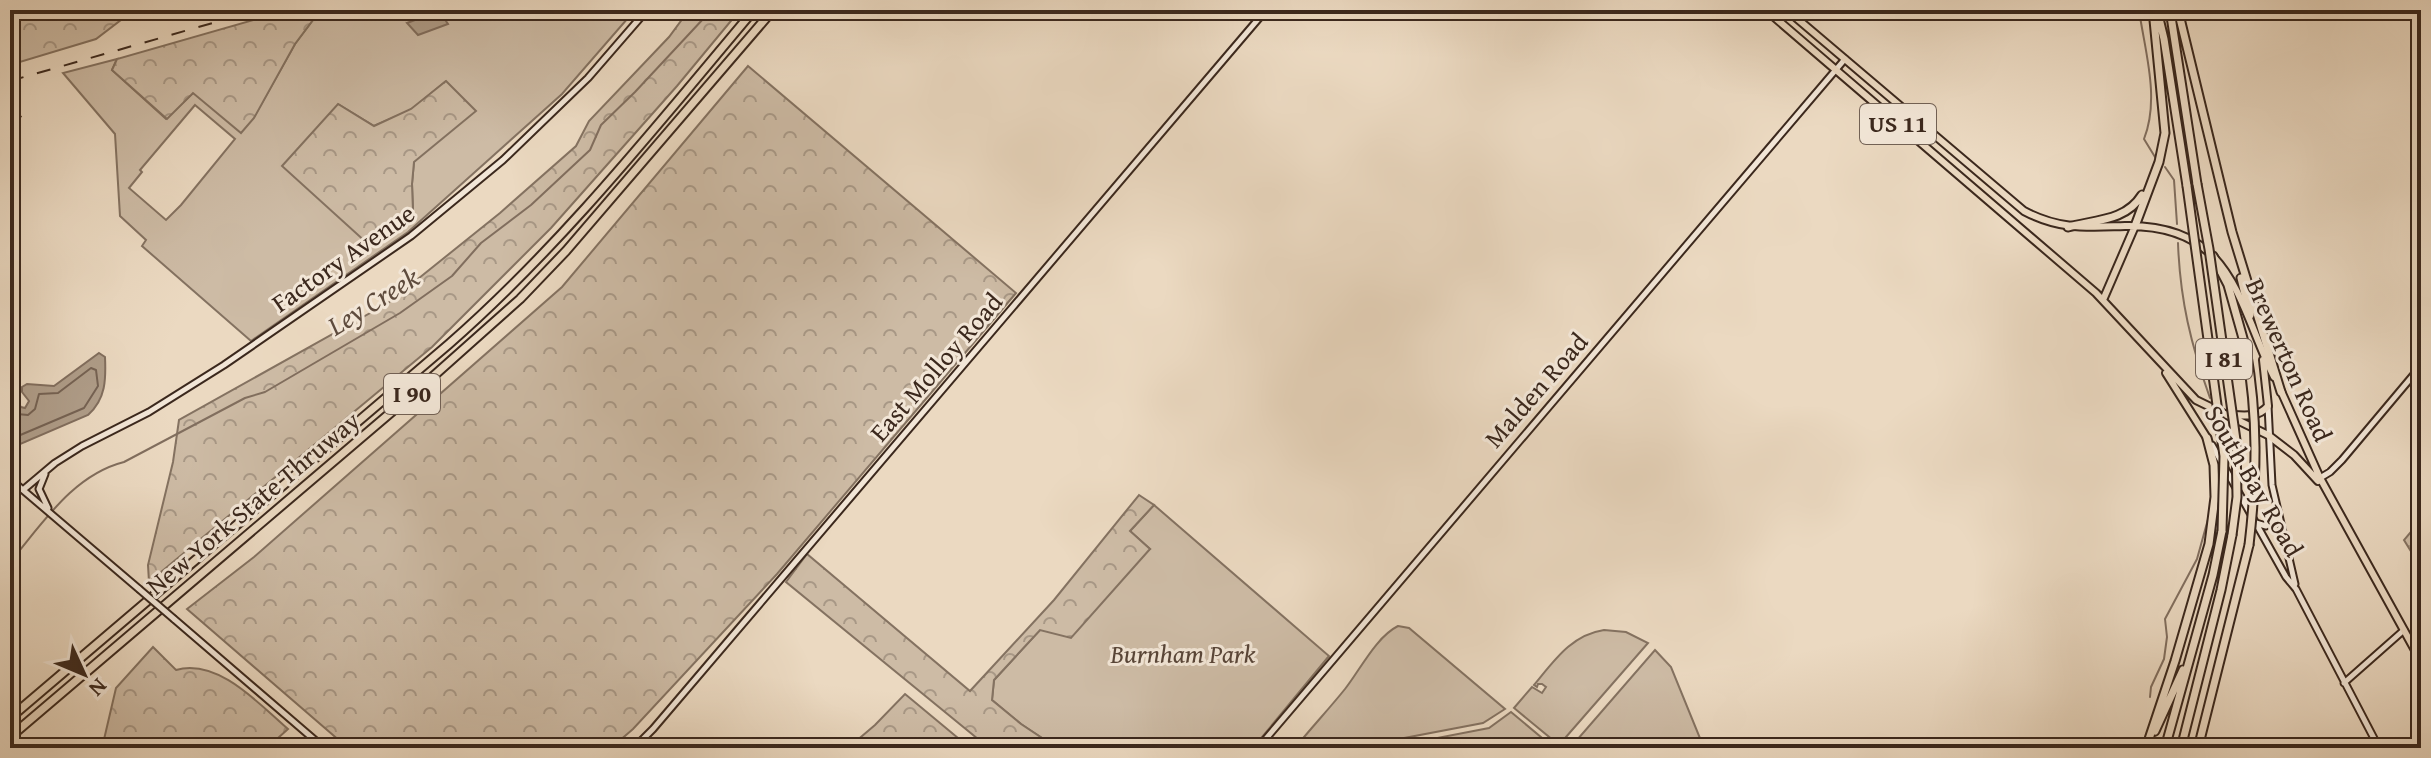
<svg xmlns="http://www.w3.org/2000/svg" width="2431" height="758" viewBox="0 0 2431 758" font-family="'Gentium Book Plus',serif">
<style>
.green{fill:#cdbba5;stroke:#847261;stroke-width:2;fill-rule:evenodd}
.forest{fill:url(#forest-crowns);stroke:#847261;stroke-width:2}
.water{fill:#af9d89;stroke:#816e5e;stroke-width:2}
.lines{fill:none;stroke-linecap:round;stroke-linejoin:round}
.shore{stroke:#756253;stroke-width:2}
.stream{stroke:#816e5e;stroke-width:2}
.secondary-casing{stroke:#3b281d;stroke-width:9}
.primary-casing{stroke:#3b281d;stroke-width:10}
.highway-casing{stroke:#3b281d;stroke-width:11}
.secondary{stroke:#f2e6d7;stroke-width:5}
.primary{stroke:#ebd9c1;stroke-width:6}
.highway{stroke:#ebd9c1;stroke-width:7}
.rail{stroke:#3b281d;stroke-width:2;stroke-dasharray:14 14;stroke-linecap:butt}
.secondary-bridge-casing{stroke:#3b281d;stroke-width:9;stroke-linecap:butt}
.highway-bridge-casing{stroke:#3b281d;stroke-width:11;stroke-linecap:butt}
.secondary-bridge{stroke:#f2e6d7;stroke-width:5}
.highway-bridge{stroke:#ebd9c1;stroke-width:7}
.labels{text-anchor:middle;stroke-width:6;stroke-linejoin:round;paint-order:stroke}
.shield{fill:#f2e6d7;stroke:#726155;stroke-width:2}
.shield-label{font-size:24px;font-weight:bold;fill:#3b281d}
.street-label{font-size:26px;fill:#3b281d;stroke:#f2e6d7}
.park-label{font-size:26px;font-style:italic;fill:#584538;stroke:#f2e6d7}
.water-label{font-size:28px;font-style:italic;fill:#5e4b3d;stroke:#f2e6d7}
</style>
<defs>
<pattern id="forest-crowns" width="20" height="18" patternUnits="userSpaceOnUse" patternTransform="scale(2)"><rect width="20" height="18" fill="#cdbba5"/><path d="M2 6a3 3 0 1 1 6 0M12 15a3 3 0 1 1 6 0" fill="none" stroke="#a89886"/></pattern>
</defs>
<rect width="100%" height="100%" fill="#ebd9c1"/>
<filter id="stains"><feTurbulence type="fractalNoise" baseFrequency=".0025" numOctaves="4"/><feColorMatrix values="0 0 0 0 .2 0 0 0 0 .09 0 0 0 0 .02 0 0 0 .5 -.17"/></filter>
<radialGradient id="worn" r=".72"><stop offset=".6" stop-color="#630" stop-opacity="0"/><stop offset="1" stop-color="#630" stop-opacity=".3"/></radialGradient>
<path class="green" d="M347 10H397L406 20 434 10H635L562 94 408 232 251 341 142 246 146 240 120 216 115 134 63 73 117 59 112 70 166 119 193 93 254 117 295 44 316 16 346 14ZM446 81 414 162 412 184 413 211 338 104 374 126 411 110ZM195 105 235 139 181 205 166 220 129 188 142 172 140 170Z
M1154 505 1329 656 1253 748H1057L1021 724 992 700 994 680 1040 630 1150 549 1130 531Z
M1398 626 1409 628 1505 709 1483 723 1399 739 1383 748H1295C1311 728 1329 709 1345 689 1360 670 1376 637 1398 626Z
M1604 630 1626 632 1648 643 1559 745 1514 708 1532 687 1542 693 1546 687 1542 684H1538L1537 687 1534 685C1554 661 1571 635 1604 630Z
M1655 650 1671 667 1704 748H1570Z
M1511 712 1554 748H1446L1437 740V738L1489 728Z"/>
<path class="forest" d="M10 10H134L96 39 10 65Z
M288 10H347L346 14 316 16 295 44 254 118 241 133 193 93 167 119 112 70 117 59Z
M689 10H740L677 86 551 228 432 347 149 582 148 565 173 462 179 420 388 303 500 213 576 146 589 121 669 37Z
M748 66 1016 293 777 574 633 729 611 748H348L187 609 254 557 562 287Z
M446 81 476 111 414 162 412 184 413 211 368 244 282 166 338 104 374 126 411 109Z
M1139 495 1154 505 1130 531 1150 549 1071 638 1040 630 994 680 992 700 1021 724 1057 748H989L786 582 807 554 970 691 1054 600Z
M2421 520V565L2420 566 2404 540Z
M153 647 176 670C218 658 259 704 288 729L267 748H102L116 688Z
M905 694 970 748H848L875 725Z"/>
<path class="water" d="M439 11 448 24 418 35 407 23Z
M99 353 105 357C106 379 106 399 88 415L18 445 10 443V391L21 407 25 408 29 401 22 392V387L27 384 54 386Z"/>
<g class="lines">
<path class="shore" d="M10 405 17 414 28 415 35 409 39 394 58 393 91 368 96 370 98 386 84 408 18 436H10"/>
<path class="stream" d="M2139 10C2145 52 2160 98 2144 139L2155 157
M2165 167 2174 180 2177 224
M2178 243C2180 300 2191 345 2210 398
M10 562C43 523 73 475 124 462L245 398 265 392 400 313 452 276 481 243 531 205 590 150 601 125 635 92 704 18V10
M2150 697 2151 687 2164 659 2167 637 2165 619 2197 559 2210 512"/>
<defs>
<path id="secondary" d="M2268 406 2272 485 2295 584
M2212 445 2286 577 2296 589 2379 748
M45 474 39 489 48 508
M2320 478 2330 472 2342 460 2421 366
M10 479 139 589
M23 490 55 463 82 446 149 412 224 365 411 236 503 160 588 78 647 10
M2256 523 2266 526 2278 517
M174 619 324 748
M2344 683 2404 630
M634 748 653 729 1266 10
M1258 748 1845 59"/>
<path id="primary" d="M1766 10 2096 293 2196 400 2268 435 2294 455 2318 481
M1787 10 2024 211C2060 230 2086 227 2125 226 2232 224 2237 301 2274 377
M2103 300 2135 226
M2166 373 2207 438
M2281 391 2320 478 2421 661
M2233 415C2246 416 2259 417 2268 406L2263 360"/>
<path id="highway" d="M2157 10 2164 39 2187 186
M2170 10 2197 184
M2178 10 2232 232 2281 392
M2135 226 2159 162 2165 133 2153 10
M2068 227C2095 220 2126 221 2142 195
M2213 256 2228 285 2246 349
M2241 278 2250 315
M10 718 449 344C563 244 657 125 754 10
M2155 731 2183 670
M10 737 429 380 520 299 566 251 773 10
M2146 748 2175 661 2209 544 2215 497 2214 465 2207 438
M2165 748 2213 575 2222 531
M2181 748 2221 590 2232 535
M2198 748 2249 545"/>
</defs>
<use href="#secondary" class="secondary-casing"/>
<use href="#primary" class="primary-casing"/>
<use href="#highway" class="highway-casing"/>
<use href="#secondary" class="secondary"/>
<use href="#primary" class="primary"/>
<use href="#highway" class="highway"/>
<path class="rail" d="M10 81 258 10
M10 109 27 121"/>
<defs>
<path id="secondary-bridge" d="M139 589 174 619"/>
<path id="highway-bridge" d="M2197 184 2209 249 2236 440 2237 497 2232 535
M2187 186 2224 456 2222 531
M2246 349C2258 417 2257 477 2249 545"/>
</defs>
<use href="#secondary-bridge" class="secondary-bridge-casing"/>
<use href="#highway-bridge" class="highway-bridge-casing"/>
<use href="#secondary-bridge" class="secondary-bridge"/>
<use href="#highway-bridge" class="highway-bridge"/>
</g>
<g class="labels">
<g class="shield">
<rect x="1860" y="104" width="76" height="40" rx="6"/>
<rect x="2196" y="339" width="56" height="40" rx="6"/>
<rect x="384" y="374" width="56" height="40" rx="6"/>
</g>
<g class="shield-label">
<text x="1898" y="132">US 11</text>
<text x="2224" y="367">I 81</text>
<text x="412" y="402">I 90</text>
</g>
<g class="street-label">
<text transform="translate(343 258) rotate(-35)" y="9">Factory Avenue</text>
<text transform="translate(2289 360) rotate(66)" y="9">Brewerton Road</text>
<text transform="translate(936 367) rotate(-49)" y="9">East Molloy Road</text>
<text transform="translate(1536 390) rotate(-49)" y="9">Malden Road</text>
<text transform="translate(2254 481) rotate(60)" y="9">South Bay Road</text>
<text transform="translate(253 503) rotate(-40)" y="9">New York State Thruway</text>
</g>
<g class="park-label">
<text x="1183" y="663">Burnham Park</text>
</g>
<g class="water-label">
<text transform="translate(373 301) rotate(-32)" y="10">Ley Creek</text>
</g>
</g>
<rect width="2431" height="758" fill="none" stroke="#ebd9c1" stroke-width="40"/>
<rect x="12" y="12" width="2407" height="734" fill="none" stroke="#3b281d" stroke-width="4"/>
<rect x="20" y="20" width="2391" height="718" fill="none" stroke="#3b281d" stroke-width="2"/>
<g transform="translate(84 674) rotate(134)" stroke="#f2e6d7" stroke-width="6" paint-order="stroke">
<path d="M0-6L14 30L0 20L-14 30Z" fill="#3b281d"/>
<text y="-12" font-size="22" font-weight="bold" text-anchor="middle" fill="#3b281d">N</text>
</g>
<rect width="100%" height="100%" filter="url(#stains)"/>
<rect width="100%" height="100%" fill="url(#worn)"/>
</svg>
